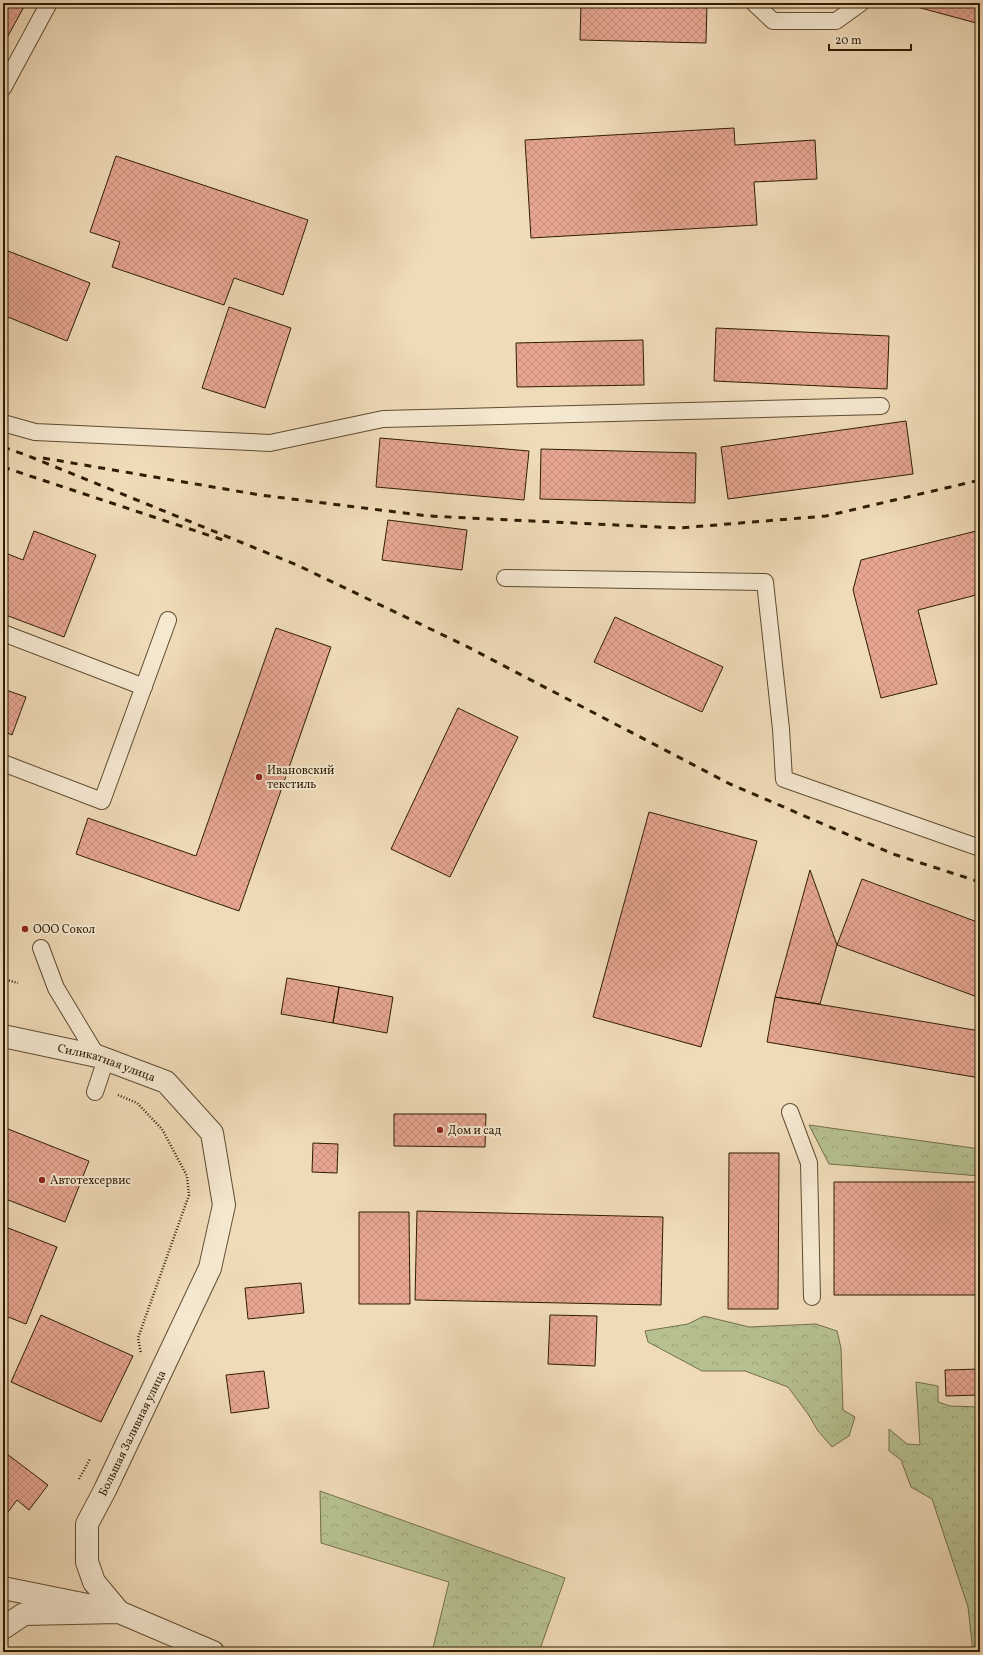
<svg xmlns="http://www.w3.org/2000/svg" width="983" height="1655" viewBox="0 0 983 1655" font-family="Vollkorn,serif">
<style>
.forest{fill:url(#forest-crowns);stroke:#736f4a}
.building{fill:url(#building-cross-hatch);stroke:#2f1d04}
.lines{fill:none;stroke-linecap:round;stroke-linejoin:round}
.service-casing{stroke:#5f4c31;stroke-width:18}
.minor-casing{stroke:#5f4c31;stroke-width:24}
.tertiary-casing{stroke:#5f4c31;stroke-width:24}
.path{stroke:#2f1d04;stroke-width:2.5;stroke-dasharray:1 2;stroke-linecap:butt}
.service{stroke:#f5e8d1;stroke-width:16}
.minor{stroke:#f5e8d1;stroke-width:22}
.tertiary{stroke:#f5e8d1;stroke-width:22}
.rail{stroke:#2f1d04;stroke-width:3;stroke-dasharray:7 7;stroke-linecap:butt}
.poi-dot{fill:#8f2418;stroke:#f5e8d1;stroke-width:1.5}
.labels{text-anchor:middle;stroke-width:4;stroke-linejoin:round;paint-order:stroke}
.poi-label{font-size:12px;fill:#2f1d04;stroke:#f5e8d1;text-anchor:start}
.street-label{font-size:12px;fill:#2f1d04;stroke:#f5e8d1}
</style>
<defs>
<pattern id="forest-crowns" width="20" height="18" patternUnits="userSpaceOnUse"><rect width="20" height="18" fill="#b7c190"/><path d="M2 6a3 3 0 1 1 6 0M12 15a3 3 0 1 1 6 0" fill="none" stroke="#9ea57b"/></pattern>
<pattern id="building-cross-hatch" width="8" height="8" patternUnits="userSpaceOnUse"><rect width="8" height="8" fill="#e6a691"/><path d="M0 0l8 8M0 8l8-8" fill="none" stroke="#c68e7b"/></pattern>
</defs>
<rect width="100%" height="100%" fill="#f0dbb8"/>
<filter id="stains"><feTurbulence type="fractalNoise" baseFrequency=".005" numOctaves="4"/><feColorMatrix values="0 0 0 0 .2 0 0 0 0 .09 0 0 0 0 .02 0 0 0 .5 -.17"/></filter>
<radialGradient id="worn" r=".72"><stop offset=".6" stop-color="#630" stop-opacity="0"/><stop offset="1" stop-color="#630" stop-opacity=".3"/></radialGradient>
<path class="forest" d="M809 1125 980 1149V1176L829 1164Z
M704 1316 749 1327 816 1324 837 1331 841 1348 843 1410 855 1417 849 1436 832 1447 818 1431 808 1414 788 1387 745 1371H702L648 1342 645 1331 688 1324Z
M916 1382 938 1386V1402L950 1406 980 1407V1652H973L968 1607 932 1499 911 1487 901 1460 889 1451V1429L907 1444 920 1445Z
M320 1491 565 1578 539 1652H432L449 1582 321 1543Z"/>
<path class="building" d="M3 3H26L3 45Z
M581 3H707L706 43 580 40Z
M918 3H980V24L917 7Z
M734 128 735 145 815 140 817 179 754 182 757 225 531 238 525 140Z
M116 156 308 220 283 295 234 278 224 305 112 267 120 242 90 232Z
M3 249 90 283 67 341 3 315Z
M229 307 291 328 265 408 202 388Z
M716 328 889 336 887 389 714 381Z
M643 340 644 385 517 387 516 343Z
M906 421 913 474 728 499 721 447Z
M380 438 529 451 524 500 376 487Z
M541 449 696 453 695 503 540 499Z
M388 520 467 530 462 570 382 560Z
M980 530V594L918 610 937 684 881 698 853 590 861 560Z
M34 531 96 555 64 637 3 614V552L23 560Z
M615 617 723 667 702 712 594 662Z
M276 628 331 647 239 911 76 854 88 818 196 856Z
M3 689 26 697 12 735 3 731Z
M458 708 518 737 450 877 391 849Z
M649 812 757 841 701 1047 593 1017Z
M810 870 837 945 820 1004 775 997Z
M862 879 980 923V998L837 945Z
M287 978 339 987 333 1023 281 1014Z
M339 987 393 997 387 1033 333 1023Z
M775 997 980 1031V1078L767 1042Z
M394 1114H486L485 1147 394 1146Z
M3 1127 89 1161 65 1222 3 1198Z
M313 1143 338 1144 337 1173 312 1172Z
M729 1153H779L778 1309H728Z
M834 1182H980V1295H834Z
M417 1211 663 1217 661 1305 415 1300Z
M359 1212H409L410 1304H359Z
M3 1226 57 1247 26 1324 3 1315Z
M301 1283 304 1313 248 1319 245 1288Z
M41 1315 133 1356 101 1422 11 1382Z
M550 1315 597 1316 595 1366 548 1364Z
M980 1369V1395L946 1396 945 1370Z
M264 1371 269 1408 231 1413 226 1375Z
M7 1454 48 1485 29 1510 17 1500 8 1512 3 1509V1460Z"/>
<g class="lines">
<defs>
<path id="service" d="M754 3 773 21H836L861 3
M3 88 49 3
M3 423 35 432 270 443 383 419 881 406
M505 578 765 582 781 729 784 779 980 848
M3 633 144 687
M3 763 102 801 168 620
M41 948 56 988 97 1056
M95 1092 106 1059
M790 1112 809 1163 812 1297"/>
<path id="minor" d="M3 1588 102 1608"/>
<g id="tertiary">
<path id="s1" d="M3 1036 97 1056 166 1082 212 1133 224 1205 210 1268 105 1490 87 1524V1562L94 1582 119 1612"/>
<path d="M3 1628 24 1614 119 1612 213 1652"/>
</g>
</defs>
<use href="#service" class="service-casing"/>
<use href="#minor" class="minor-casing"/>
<use href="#tertiary" class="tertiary-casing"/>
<path class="path" d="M3 979 18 983
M118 1095 137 1103 162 1129 187 1176 189 1195 138 1338 141 1354
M79 1479 90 1459"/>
<use href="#service" class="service"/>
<use href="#minor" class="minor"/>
<use href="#tertiary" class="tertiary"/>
<path class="rail" d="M3 447 26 455 297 565 466 646 730 784 893 854 980 882
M43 458 260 495 428 516 679 528 826 516 980 480
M3 467 223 540"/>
</g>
<g class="poi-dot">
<circle cx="259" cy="777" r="4"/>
<circle cx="25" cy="929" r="4"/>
<circle cx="440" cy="1130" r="4"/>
<circle cx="42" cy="1180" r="4"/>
</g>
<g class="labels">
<g class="poi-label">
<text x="267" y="774">Ивановский<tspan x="267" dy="14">текстиль</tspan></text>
<text x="33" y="933">ООО Сокол</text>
<text x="448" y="1134">Дом и сад</text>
<text x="50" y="1184">Автотехсервис</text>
</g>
<g class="street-label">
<text dy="4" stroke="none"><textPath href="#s1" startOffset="107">Силикатная улица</textPath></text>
<text transform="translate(132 1433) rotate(-64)" y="4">Большая Заливная улица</text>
</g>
</g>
<rect width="983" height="1655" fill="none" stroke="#f0dbb8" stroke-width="16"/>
<rect x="4" y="4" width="975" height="1647" fill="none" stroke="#2f1d04" stroke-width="2"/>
<rect x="8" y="8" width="967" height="1639" fill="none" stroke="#2f1d04"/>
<path d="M829 44v6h82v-6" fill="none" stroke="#2f1d04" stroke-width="2"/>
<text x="835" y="44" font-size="12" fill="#2f1d04" stroke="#f5e8d1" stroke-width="3" paint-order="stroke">20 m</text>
<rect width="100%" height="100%" filter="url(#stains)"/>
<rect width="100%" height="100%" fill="url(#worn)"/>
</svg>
